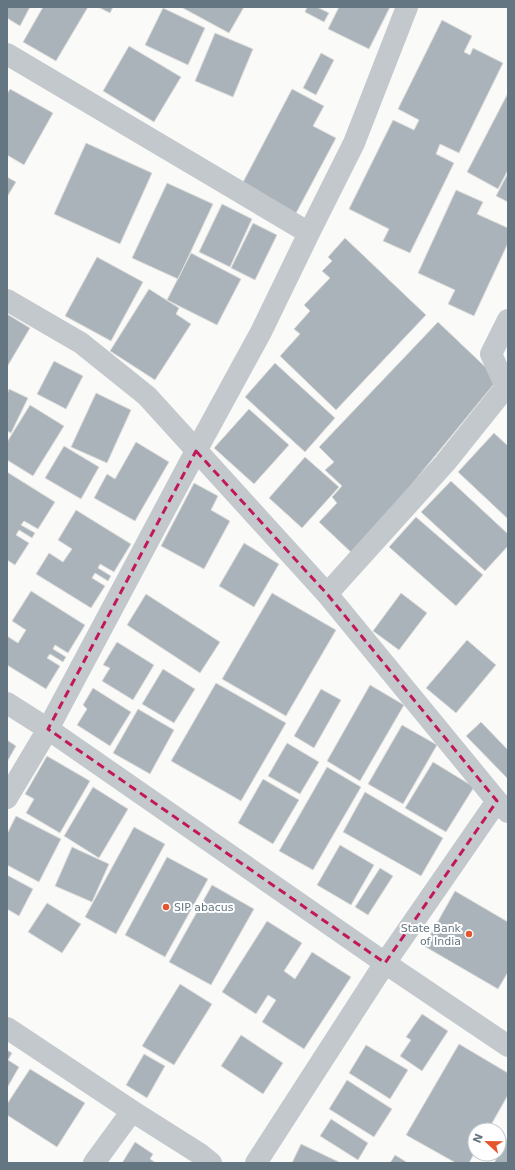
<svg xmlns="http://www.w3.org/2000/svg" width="515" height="1170" viewBox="0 0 515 1170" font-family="'DejaVu Sans',sans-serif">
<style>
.building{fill:#aab3b9;stroke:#dcdcda}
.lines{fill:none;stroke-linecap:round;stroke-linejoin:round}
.street{stroke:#c3c8cc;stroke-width:22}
.marked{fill:none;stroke:#c2185b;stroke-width:3;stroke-dasharray:8 5;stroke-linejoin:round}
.poi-dot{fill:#e4572e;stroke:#fff;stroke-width:1.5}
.labels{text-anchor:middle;stroke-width:4;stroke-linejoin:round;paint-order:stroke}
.poi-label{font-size:11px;fill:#657683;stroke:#fff;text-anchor:start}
</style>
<rect width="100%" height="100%" fill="#fafaf8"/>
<path class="building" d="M7 7H30L20 26 7 18Z
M43 7H88L56 61 23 42Z
M98 7H113L110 13Z
M181 7H244L229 33Z
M307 7H317L329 13 324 22 305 12Z
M339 7H390L369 49 328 29Z
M163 8 205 28 188 65 145 45Z
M442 20 472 36 464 52 470 55 473 48 503 63 459 153 440 144 436 154 454 163 410 253 383 241 389 229 349 209 393 120 414 130 419 120 398 109Z
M215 33 253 49 233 97 195 81Z
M129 46 181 77 154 122 103 91Z
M321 53 334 60 316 95 303 88Z
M10 89 53 113 24 165 7 155V94Z
M292 89 324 106 313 126 336 138 295 215 241 186Z
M508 93V170L498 189 467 172Z
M86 143 152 173 120 244 54 214Z
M508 173V202L496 196Z
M7 177 16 182 7 197Z
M167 183 213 204 178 279 132 258Z
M456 190 483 202 477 214 508 228V243L474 316 448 304 455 290 418 273Z
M222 204 252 219 230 267 199 252Z
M253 223 277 235 255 280 231 268Z
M345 238 426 315 336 410 280 356 300 334 294 329 310 311 304 305 330 278 322 271 332 261 328 257Z
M191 253 241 279 217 325 167 300Z
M97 257 143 282 111 341 65 316Z
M149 289 179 308 176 314 191 324 155 380 110 351Z
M7 314 30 328 7 367Z
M438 322 498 379 354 555 319 522 337 503 332 497 342 486 325 470 334 462 319 447Z
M54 361 83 376 66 409 37 394Z
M275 363 335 418 305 452 245 397Z
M9 389 28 398 11 433 7 431V394Z
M96 393 131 410 107 463 71 447Z
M30 405 64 426 33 476 7 460V442Z
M249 409 289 445 254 484 214 448Z
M494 433 508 446V519L458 472Z
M136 442 169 462 135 521 94 498 107 474 115 479Z
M64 446 99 467 81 499 45 478Z
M305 457 339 487 302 528 269 498Z
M7 472 55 502 38 529 24 521 21 525 35 533 32 538 19 530 16 535 29 543 15 565 7 560Z
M451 481 508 534V546L485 571 421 512Z
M194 483 218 496 211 510 230 521 204 569 161 546Z
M76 510 131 544 114 572 100 564 98 568 111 576 108 581 95 573 92 578 105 586 91 608 36 574 49 553 63 562 72 549 58 540Z
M416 517 483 575 456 606 389 547Z
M244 543 279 564 254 607 219 586Z
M31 591 85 625 68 653 55 645 53 649 66 657 63 662 50 654 47 658 60 666 46 689 7 665V636L18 643 26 630 12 621Z
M272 593 336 630 286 716 222 679Z
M401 593 427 613 399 650 373 631Z
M146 594 220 642 200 673 127 625Z
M467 640 496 665 456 713 426 688Z
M117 642 154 665 133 700 102 681 110 668 103 665Z
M163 669 195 689 174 723 142 704Z
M216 683 286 723 241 801 171 761Z
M370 685 404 705 360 781 327 761Z
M93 688 131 712 110 746 77 725 87 709 83 705Z
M321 689 341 700 314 748 294 736Z
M138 709 174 730 150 774 113 753Z
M481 722 508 750V779L466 736Z
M402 725 437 745 403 804 368 784Z
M7 740 16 746 7 762Z
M287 743 319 762 300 794 268 776Z
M47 756 90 781 60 833 26 813 34 799 25 794Z
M433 762 474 787 446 832 405 808Z
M327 767 361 787 313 870 279 851Z
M263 779 299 800 273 844 238 823Z
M93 787 128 809 99 858 64 836Z
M365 792 443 838 421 876 343 832Z
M16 816 61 839 39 882 7 865V834Z
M134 827 165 844 116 934 85 917Z
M340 845 374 865 351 905 317 885Z
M72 847 109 864 92 902 55 886Z
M167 857 208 879 165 957 125 935Z
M380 868 393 876 368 915 355 907Z
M7 875 33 889 19 916 7 909Z
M212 885 254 909 211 985 169 962Z
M455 891 508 922V972L498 989 424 946Z
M47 903 81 924 62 953 28 932Z
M267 921 302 943 284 971 295 979 312 952 351 977 304 1049 262 1022 276 1000 268 995 256 1014 222 992Z
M180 984 212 1004 174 1065 142 1046Z
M422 1014 448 1031 422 1071 400 1056 411 1040 406 1037Z
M241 1035 283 1063 263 1094 221 1066Z
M459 1044 508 1073V1095L488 1130H475V1152L469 1163H456L406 1135Z
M366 1045 408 1070 390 1099 349 1073Z
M7 1050 12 1053 8 1060 19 1067 7 1088Z
M144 1054 165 1066 147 1098 126 1085Z
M30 1069 85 1103 57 1147 7 1115V1104Z
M347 1080 392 1109 374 1137 329 1109Z
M331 1119 368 1143 358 1160 320 1136Z
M508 1137V1163H494L499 1154Z
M135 1142 153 1154 150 1159 156 1163H122Z
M301 1144 341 1163H292Z
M395 1155 408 1163H390Z"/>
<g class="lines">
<path class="street" d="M7 54 309 233
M7 300 81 343 147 396 327 594 497 801 508 812
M327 594 445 463 506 387 491 354 508 320
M7 703 48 729 385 963 508 1046
M7 798 48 729 196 451 261 332 309 233 354 143 407 7
M7 1028 132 1111 200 1154 211 1163
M94 1163 132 1111
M256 1163 385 963 497 801"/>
</g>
<path class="marked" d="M196 451 327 594 497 801 385 963 48 729Z"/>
<g class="poi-dot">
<circle cx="166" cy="907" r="4"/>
<circle cx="469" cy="934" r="4"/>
</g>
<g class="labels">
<g class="poi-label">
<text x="174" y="911">SIP abacus</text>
<text x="461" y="932" text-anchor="end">State Bank<tspan x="461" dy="13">of India</tspan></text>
</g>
</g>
<rect width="515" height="1170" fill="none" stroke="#657683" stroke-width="16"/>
<g transform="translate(487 1142) rotate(292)"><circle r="19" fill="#ffffff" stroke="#c1c8cd"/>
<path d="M0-3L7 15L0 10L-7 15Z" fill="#e4572e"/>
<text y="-6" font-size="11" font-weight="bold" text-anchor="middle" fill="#657683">N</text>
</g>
</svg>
